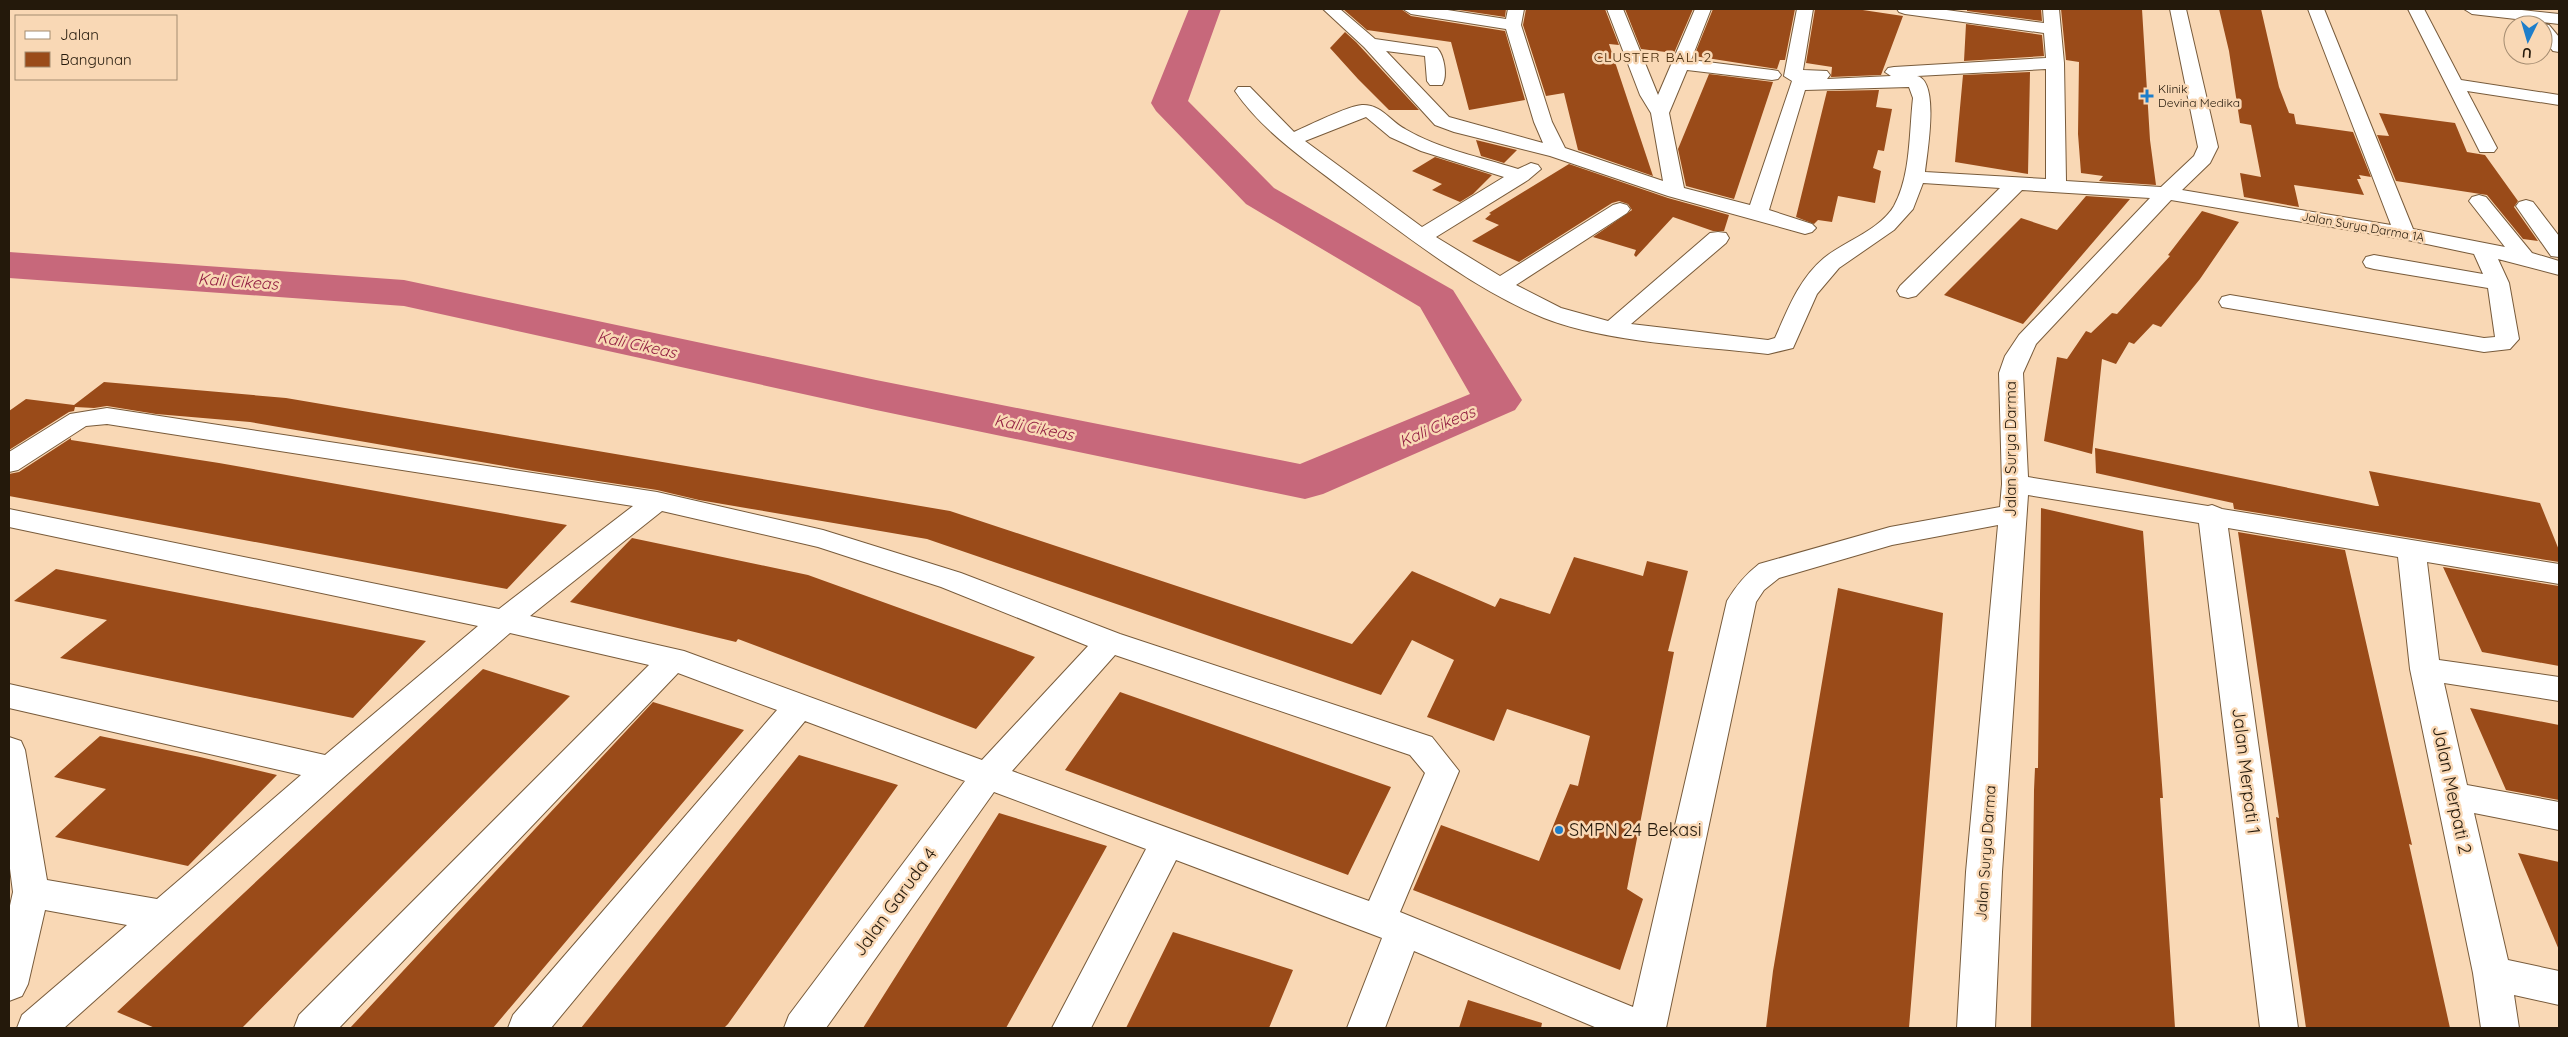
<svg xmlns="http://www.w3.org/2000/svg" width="2568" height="1037" viewBox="0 0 2568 1037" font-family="Quicksand,sans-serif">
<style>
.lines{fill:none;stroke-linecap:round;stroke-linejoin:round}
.river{fill:#c7687b;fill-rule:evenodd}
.building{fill:#9a4b19}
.minor-casing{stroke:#785b3b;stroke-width:2}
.minor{fill:#fff;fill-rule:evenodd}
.poi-dot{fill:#1e7eca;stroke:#f9d8b5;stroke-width:2}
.labels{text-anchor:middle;stroke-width:5;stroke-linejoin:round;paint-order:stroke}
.far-poi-label{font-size:12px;fill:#24190b;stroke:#f9d8b5;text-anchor:start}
.far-street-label{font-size:12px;fill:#24190b;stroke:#f9d8b5}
.far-neighbourhood-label{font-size:14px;letter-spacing:1px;fill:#492e0e;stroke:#f9d8b5}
.street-label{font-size:15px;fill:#24190b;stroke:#f9d8b5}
.water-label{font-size:16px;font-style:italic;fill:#921e42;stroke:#f9d8b5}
.near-street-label{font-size:18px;fill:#24190b;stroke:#f9d8b5}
.near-poi-label{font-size:18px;fill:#24190b;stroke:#f9d8b5;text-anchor:start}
</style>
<rect width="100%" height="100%" fill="#f9d8b5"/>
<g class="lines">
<path class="river" d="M1189 9H1221L1188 101 1274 188 1453 290 1522 400 1515 410 1323 494 1305 499 876 410 404 306 9 278V252L404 280 876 380 1300 464 1470 394 1420 307 1246 204 1156 111 1151 103Z"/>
</g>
<path class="building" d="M1343 9H1401L1411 16 1505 31 1525 100 1469 110 1451 42 1367 30Z
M1452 9H1506L1505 17Z
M1526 9H1605L1619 45 1609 44 1653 176 1578 150 1564 93 1546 96 1523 25Z
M1625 9H1693L1674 53 1641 49Z
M1713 9H1795L1785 60H1780L1777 69 1694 56Z
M1815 9H1856L1903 16 1881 75 1831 77 1832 67 1806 63Z
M1967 9H2041L2042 21 1967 11Z
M2061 9H2142L2150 140 2156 185 2099 181 2103 176 2081 173 2078 134 2079 62 2066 60Z
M2219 9H2261L2279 87 2289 113 2294 114 2296 124 2353 132 2371 177 2359 175 2361 179H2357L2364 195 2294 185 2299 207 2244 197 2240 173 2261 177 2251 125 2240 123 2229 51Z
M1966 24 2042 35 2044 56 1964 61Z
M1345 32 1356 42 1419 110H1389L1358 79 1330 48Z
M2030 72 2028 174 1955 162 1963 75Z
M1709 74 1773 82 1734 199 1686 186 1678 149Z
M1879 90 1876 107 1892 109 1884 151 1878 150 1873 168 1881 171 1875 203 1838 196 1832 222 1818 220 1814 224 1796 217 1827 91Z
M2379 113 2455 123 2467 152 2485 155 2518 201 2514 207 2538 241 2523 239 2487 195 2396 181 2377 135 2389 136Z
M1476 140 1517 150 1504 163 1481 156Z
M1435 157 1492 175 1473 194 1460 202 1432 190 1442 184 1412 171Z
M1569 164 1668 198 1729 215 1724 231H1713L1673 217 1636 257 1634 255 1636 250 1593 237 1632 210 1628 204 1619 201 1612 203 1519 262 1472 241 1499 225 1485 219 1491 214 1489 213Z
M2086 196 2130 199 2023 324 1944 295 2021 218 2057 230Z
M2202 211 2239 222 2200 279 2161 327 2153 324 2134 344 2129 342 2116 364 2102 359 2092 454 2044 441 2057 357 2067 359 2086 331 2091 333 2112 313 2117 314 2170 256 2168 255Z
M104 382 286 398 950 511 1352 644 1412 571 1495 607 1500 598 1550 614 1574 557 1643 576 1647 561 1688 571 1668 651 1674 652 1627 889 1643 899 1620 970 1413 890 1441 825 1539 861 1570 784 1578 786 1590 736 1507 709 1494 741 1427 717 1454 660 1412 640 1381 695 927 539 699 500 657 490 533 471 250 422 156 414 107 406 94 408 75 407 74 411 69 412 9 450V411L26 399 74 405Z
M71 438V440L219 463 567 525 507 589 9 496V474L19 472Z
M2095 448 2376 506H2379L2369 471 2540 503 2559 550V562L2234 509 2233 503 2096 473Z
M2041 508 2143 531 2163 798H2160L2175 1028H2031L2034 790 2035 768H2038Z
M2238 532 2345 550 2412 845 2409 844 2450 1028H2306L2279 841 2276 817 2279 818Z
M632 538 808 575 1035 657 976 729 738 639 736 642 570 602Z
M2443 567 2559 586V666L2482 652Z
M56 569 335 623 426 641 353 718 60 658 107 620 14 601Z
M1838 588 1943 613 1909 1028H1766L1773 971Z
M483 669 570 696 242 1028H155L117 1012Z
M1120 692 1391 787 1348 875 1065 770Z
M653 702 744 730 493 1028H350Z
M2470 708 2559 725V800L2506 790Z
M100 736 200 757 277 775 188 866 55 837 106 789 54 777Z
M799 755 898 785 728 1024 724 1028H581Z
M999 813 1107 846 1006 1028H863Z
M2518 853 2559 862V950Z
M1173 932 1293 970 1269 1028H1126Z
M1468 1000 1542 1023 1541 1028H1459Z"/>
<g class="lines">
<defs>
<path id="minor" d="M1323 9H1340L1375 39 1437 48C1444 55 1448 76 1442 85H1430L1427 81 1425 56 1386 51 1449 117 1543 143 1534 122 1506 29 1411 14 1403 9H1441L1506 19 1508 9H1524L1521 25 1552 122 1565 148 1663 181 1651 113 1640 95 1607 9H1623L1658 95 1695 9H1711L1691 60 1772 70 1778 71 1781 75 1778 79 1772 80 1687 70 1669 113 1684 188 1750 205 1792 81 1784 76 1797 9H1813L1803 70 1827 71 1830 75 1827 79 1891 76 1885 72 1888 68 1894 67 2046 58 2044 33 1905 14 1899 12 1897 9H1939L2044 23 2043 9H2059L2064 63 2066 181 2161 187 2194 156 2198 147 2170 9H2186L2218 147 2210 163 2182 190 2391 225 2308 9H2324L2413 229 2505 247 2469 201 2472 197 2479 195 2486 197 2532 253 2559 261V275L2498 259 2509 283 2519 339 2510 349 2484 352 2222 307 2219 302 2222 297 2230 295 2484 338 2495 337 2488 288 2374 269 2366 267 2363 262 2366 257 2374 255 2483 274 2474 254 2403 239 2171 200 2036 344 2023 373 2028 477 2208 506 2212 505 2222 509 2559 564V584L2427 562 2439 660 2559 677V701L2444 683 2467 785 2559 802V830L2474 813 2508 960 2559 971V1005L2514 995 2519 1028H2481L2473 973 2410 669 2398 557 2228 528 2298 1028H2260L2199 523 2028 495 2002 872 1995 1028H1957L1966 872 1998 525 1892 545 1779 578 1764 590 1756 602 1666 1028H1597L1414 951 1385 1028H1347L1382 938 1176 860 1091 1028H1052L1146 849 994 792 826 1028H784L789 1015 965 781 805 721 551 1028H508L513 1015 777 710 678 673 339 1028H294L299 1015 649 665 510 633 343 778 64 1028H17L22 1015 127 925 45 910 28 984 22 996 9 1001V910L13 892 9 861V737L21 741 25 750 47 880 157 899 301 775 9 708V684L325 755 478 626 9 527V509L499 609 633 506 107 424 86 426 18 470 9 472V452L70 414 107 408 657 492 823 530 961 573 1120 634 1432 737 1459 771 1400 912 1633 1007 1727 601C1736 586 1745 575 1759 564L1890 527 2000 507 2002 484 1999 373 2005 356 2019 335 2150 198 2022 190 1916 296 1908 298 1900 296 1897 291 1900 286 2000 188 1923 183 1913 209 1894 230 1839 268 1817 294 1793 348 1768 354C1699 346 1608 343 1544 318 1475 290 1406 236 1347 192 1308 162 1263 132 1235 91L1238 87H1250L1294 132C1310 125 1347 106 1362 105 1381 104 1390 121 1405 129 1439 149 1480 157 1518 169L1531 163 1538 165 1541 169 1528 180 1436 237 1500 276 1613 205 1620 203 1627 205 1630 209 1627 213 1516 285 1561 308 1608 321 1710 233 1718 232 1726 233 1729 238 1726 243 1631 324 1768 340 1775 338C1788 309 1799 279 1824 258 1845 241 1880 230 1894 206 1911 175 1909 133 1913 98L1909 87 1805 90 1769 210 1812 224 1816 228 1812 232 1805 234 1668 196 1550 156 1454 132 1435 125 1364 47ZM2046 69V179L1925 172C1927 153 1940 81 1917 76ZM1366 117 1390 137 1421 151 1504 177 1422 227 1305 141ZM662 511 818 547 941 587 1088 646 982 760 684 651 530 616ZM1115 655 1410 755 1425 773 1369 901 1012 771Z
M2408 9H2424L2461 80 2559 95V105L2467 91 2497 148 2494 152H2480Z
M2464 9H2513L2559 14V24L2472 14Z
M2543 24 2549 25 2559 37V52L2553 51 2543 39V25H2539Z
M2526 200 2533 202 2559 236V257L2551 256 2516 206 2519 202Z"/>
</defs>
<use href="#minor" class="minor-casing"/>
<use href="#minor" class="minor"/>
</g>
<g class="poi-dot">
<path d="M2144.5 88.5h5v5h5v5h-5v5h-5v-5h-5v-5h5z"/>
<circle cx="1559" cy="830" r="5"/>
</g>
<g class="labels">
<g class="far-poi-label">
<text x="2158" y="93">Klinik<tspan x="2158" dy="14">Devina Medika</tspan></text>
</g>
<g class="far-street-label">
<text transform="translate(2363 227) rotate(10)" y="4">Jalan Surya Darma 1A</text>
</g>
<g class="far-neighbourhood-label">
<text x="1653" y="62">CLUSTER BALI 2</text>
</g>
<g class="street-label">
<text transform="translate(2011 449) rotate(-90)" y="5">Jalan Surya Darma</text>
<text transform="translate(1986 853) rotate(-86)" y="5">Jalan Surya Darma</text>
</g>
<g class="water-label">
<text transform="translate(238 281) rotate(4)" y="6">Kali Cikeas</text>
<text transform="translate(637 344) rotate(12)" y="6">Kali Cikeas</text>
<text transform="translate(1437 426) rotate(-23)" y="6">Kali Cikeas</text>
<text transform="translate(1034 427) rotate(11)" y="6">Kali Cikeas</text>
</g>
<g class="near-street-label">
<text transform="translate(2246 771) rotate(83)" y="6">Jalan Merpati 1</text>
<text transform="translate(2452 790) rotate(78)" y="6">Jalan Merpati 2</text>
<text transform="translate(895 902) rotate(-54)" y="6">Jalan Garuda 4</text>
</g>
<g class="near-poi-label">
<text x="1569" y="836">SMPN 24 Bekasi</text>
</g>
</g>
<rect width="2568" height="1037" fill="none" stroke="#24190b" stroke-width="20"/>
<rect x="15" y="15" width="162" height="65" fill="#f9d8b5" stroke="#a48c71"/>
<rect x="25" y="31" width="25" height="8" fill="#ffffff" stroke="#a48c71"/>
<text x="60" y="40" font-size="15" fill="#24190b">Jalan</text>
<rect x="25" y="52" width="25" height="15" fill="#9a4b19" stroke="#a48c71"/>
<text x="60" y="65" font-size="15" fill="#24190b">Bangunan</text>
<g transform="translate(2528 40) rotate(185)"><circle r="24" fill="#f9d8b5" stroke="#a48c71"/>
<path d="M0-4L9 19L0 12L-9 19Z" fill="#1e7eca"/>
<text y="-8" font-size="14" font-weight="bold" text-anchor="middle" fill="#24190b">U</text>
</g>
</svg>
